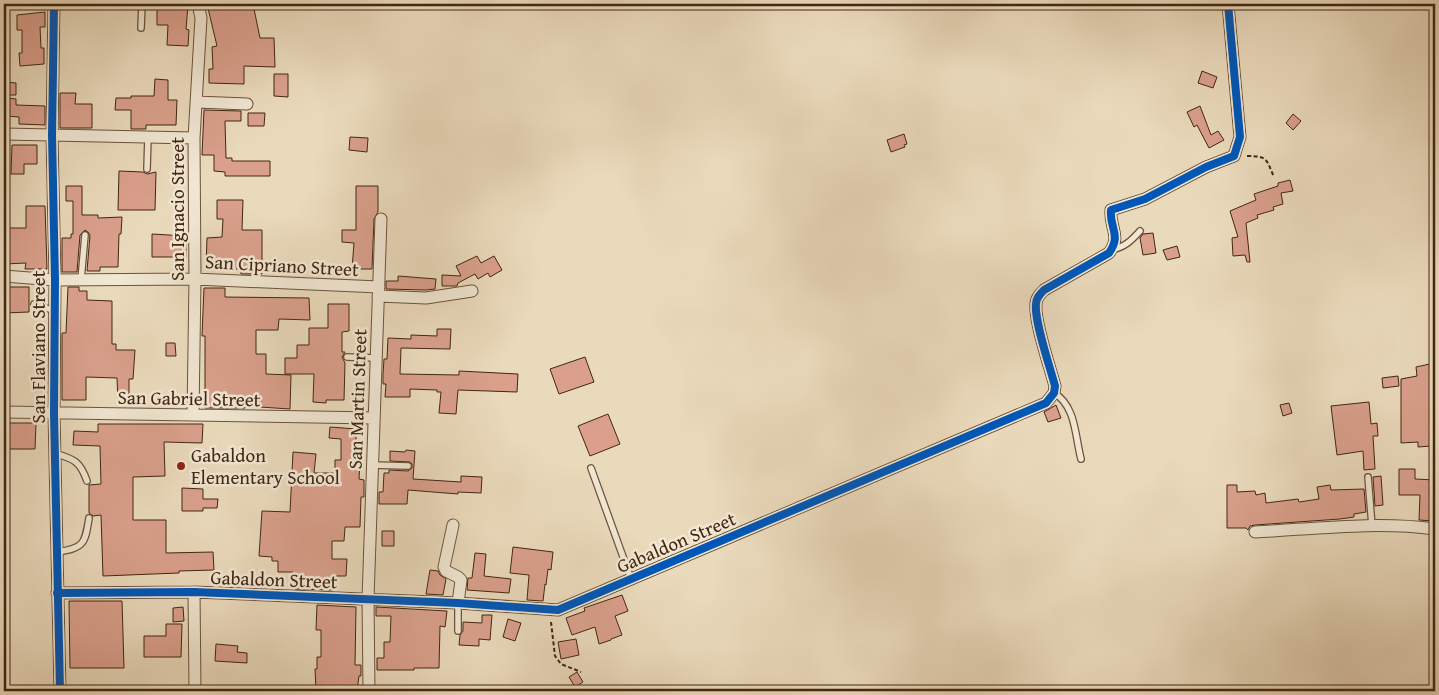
<svg xmlns="http://www.w3.org/2000/svg" width="1439" height="695" viewBox="0 0 1439 695" font-family="'Gentium Book Plus',serif">
<style>
.building{fill:#daa08c;stroke:#422612}
.lines{fill:none;stroke-linecap:round;stroke-linejoin:round}
.lane-casing{stroke:#6c533c;stroke-width:8}
.street-casing{stroke:#6c533c;stroke-width:13}
.path{stroke:#422612;stroke-width:2;stroke-dasharray:4 2.5;stroke-linecap:butt}
.lane{stroke:#f1e7d3;stroke-width:5.5}
.street{stroke:#f1e7d3;stroke-width:11}
.cycleway-casing{stroke:#f1e7d3;stroke-width:11}
.cycleway{stroke:#0057b8;stroke-width:8}
.poi-dot{fill:#8f2418;stroke:#f1e7d3;stroke-width:2}
.labels{text-anchor:middle;stroke-width:5;stroke-linejoin:round;paint-order:stroke}
.street-label{font-size:19px;fill:#422612;stroke:#f1e7d3}
.poi-label{font-size:19px;fill:#422612;stroke:#f1e7d3;text-anchor:start}
</style>
<rect width="100%" height="100%" fill="#eadabc"/>
<filter id="stains"><feTurbulence type="fractalNoise" baseFrequency=".004" numOctaves="4"/><feColorMatrix values="0 0 0 0 .2 0 0 0 0 .09 0 0 0 0 .02 0 0 0 .5 -.17"/></filter>
<radialGradient id="worn" r=".72"><stop offset=".6" stop-color="#630" stop-opacity="0"/><stop offset="1" stop-color="#630" stop-opacity=".3"/></radialGradient>
<path class="building" d="M174 4 188 5 186 29 189 30 188 46 167 45 168 25H157V9H174Z
M207 4H253L260 38H274L275 67 244 66V84L209 83V69H213L212 47 217 46Z
M45 12V27H40L41 48H44V64L20 66 19 53H22V30H17V15Z
M1202 71 1217 77 1213 88 1198 83Z
M274 74H288V97L274 96Z
M155 79 168 80V100H177L176 125H146V129H131V110H115L116 98H131V96H154Z
M4 82 16 83V95H4Z
M60 93H76L75 104H92V128H60Z
M7 98 16 99V105L45 106V125L19 124V117L6 116Z
M1200 106 1211 135 1218 131 1224 140 1209 148 1197 125 1194 127 1187 112Z
M204 110 241 111V121H225L226 158H232V161H270V176H225V172L214 171V155H202Z
M248 113H265L264 126H248Z
M1293 114 1301 121 1293 130 1286 123Z
M904 134 907 144 904 145 905 147 891 152 887 140Z
M350 137 368 138 367 152 349 150Z
M12 145H37V164H24V174H11Z
M119 171 143 172 147 174 156 172 155 210H118Z
M1290 180 1293 191 1281 193 1283 204 1273 207 1274 210 1257 215 1258 218 1246 223 1250 262H1247L1245 255 1233 256 1232 238 1238 237 1230 211 1256 200 1254 194 1278 186V183Z
M66 186H82V215H98V218L122 217 121 234H119L118 267H100V271H87L90 235 88 232 85 230 80 235 77 272H62V238H71V234H73V201H66Z
M356 186H378V212L374 219 372 269H352L354 243 342 242V230H356Z
M217 200H243L242 230H262V274H241V269H206L207 238 222 237 223 219H217Z
M26 206H45L47 269H25L26 263 4 264V228H26Z
M1153 233 1156 253 1143 255 1140 238 1143 234Z
M152 234 186 236V257H152Z
M1177 246 1180 257 1167 260 1163 250Z
M477 256 481 263 494 256 502 270 490 277 488 273 478 279 475 274 458 283 457 286H442V275L461 276 456 266Z
M398 276 436 279 435 289 426 290 386 289V281H398Z
M4 287H29V312L4 313Z
M68 287H79V291H87V300L112 301V344H116V350H135L133 379H129V401H118L117 378 86 377V400H62V333H66Z
M204 288H225V297L309 298 310 320 279 319 278 330H256V354H266V374L291 375 290 409 245 406V408H205V336H202Z
M328 304H349V331L342 332V352H345L342 357 345 363 344 400H326V403L313 402 314 374H285V358H297V345H309V328H328Z
M437 329H451L450 349 401 348 400 374 459 375V371L518 374 517 392 458 390 456 414 439 413 441 392H437V390L410 389V397H385L386 384H383V374L384 359H387L388 338 411 339V335L437 336Z
M166 343H175L176 356H166Z
M585 357 594 382 559 394 550 369Z
M1434 363 1435 371V418H1431V446L1418 447V442L1401 443V379L1417 376 1416 367Z
M1398 376 1399 386 1383 388 1382 378Z
M1369 402 1371 424 1377 423 1378 436H1373L1375 469 1364 470 1363 451 1337 455 1331 406Z
M1289 403 1292 413 1283 416 1280 405Z
M1056 405 1061 418 1048 422 1044 412Z
M608 414 620 444 590 456 578 426Z
M4 423H36L35 449H4Z
M98 424H203L202 443 164 442 165 476 133 477V520H166V553L213 552 214 570 179 571V573L103 576 101 515 93 516 89 513V485L101 484 100 446 73 445 74 431 98 432Z
M330 427 356 429V460H360L359 479 364 480V497H361L360 527H345L344 541H332V559H347L346 576H332V590L293 589V572H278V561H272V557L259 556 262 511 290 512 293 452 316 454 314 473H335V460H341V439L329 438Z
M406 450 415 451 413 479 461 482V476L482 477 481 493 458 492V494L408 490 407 504H379V492H383L384 473H389V470L408 471 412 468V464L410 462 390 461V451L405 452Z
M1399 469H1415V479L1435 480 1434 521 1419 520 1420 495H1399Z
M1381 476 1383 505 1375 506 1373 477Z
M1227 485H1237V492L1255 491 1256 495 1265 493 1266 503 1298 499 1299 502 1319 499 1317 487 1330 485 1331 490 1364 489 1366 512 1354 514V517L1340 519 1255 525 1250 526 1248 530 1246 528H1227Z
M182 488 203 489V499H218L217 508H203V511H182Z
M382 531H394V546H382Z
M513 547 553 552 551 570 548 569 546 585 545 584 543 601 527 600 529 575 510 573Z
M475 553 486 554 484 576 511 579 509 593 467 590 468 578H472Z
M430 570 438 571 440 575 446 579 443 595 426 594Z
M622 595 628 611 615 616 622 635 611 639V640L599 644 595 627 572 635 566 618 585 611 584 608Z
M69 601H122L124 668H70Z
M317 605 356 607 355 665H361V676H359L357 691H316L315 669H317V657H321V630H316Z
M183 607 184 621 173 622V608Z
M376 607 447 611 445 627 440 626 439 668H414V670H377V658H384V642H390L391 616H376Z
M482 615H492L490 640 479 639V646L459 645 460 635 463 631V622L482 623Z
M508 619 521 623 515 641 503 637Z
M166 624H182L181 657H144V636H166Z
M576 639 579 655 561 659 558 642Z
M216 644 238 646 237 652 247 653V663L215 661Z
M577 672 583 682 575 687 569 677Z"/>
<g class="lines">
<defs>
<path id="lane" d="M141 28 142 4
M147 169 148 137
M1111 250C1125 247 1131 241 1140 231
M81 280 85 235
M34 304 55 311
M347 357 376 358
M1054 393C1076 406 1075 436 1081 459
M54 453C74 459 80 461 87 481
M372 465 408 466
M591 468 631 579
M1368 477 1372 526
M57 552C84 548 85 544 89 518
M458 631V603"/>
<path id="street" d="M54 4 52 135 55 280 54 413 60 691
M196 102 247 104
M4 134 194 138
M4 276 55 280 195 279 379 287
M378 296 426 298 472 291
M4 412 374 418
M193 415 195 279 194 138 201 18 198 4
M453 525 444 567 446 571 458 577 461 580 458 603
M1255 532C1314 529 1376 521 1435 529
M194 592 195 691
M57 593 194 592 458 603 558 610 1046 403 1054 393 1055 386C1050 367 1034 321 1036 304 1036 298 1040 294 1044 290L1109 253C1122 235 1109 228 1111 210L1145 199 1206 167 1234 156 1240 137 1228 4
M369 691 368 599 381 219"/>
</defs>
<use href="#lane" class="lane-casing"/>
<use href="#street" class="street-casing"/>
<path class="path" d="M1247 156C1268 156 1266 159 1274 177
M551 622 555 656 561 664 581 672"/>
<use href="#lane" class="lane"/>
<use href="#street" class="street"/>
<defs>
<path id="cycleway" d="M54 4 52 135 55 280 54 413 60 691
M57 593 194 592 458 603 558 610 1046 403 1054 393 1055 386C1050 367 1034 321 1036 304 1036 298 1040 294 1044 290L1109 253C1122 235 1109 228 1111 210L1145 199 1206 167 1234 156 1240 137 1228 4"/>
</defs>
<use href="#cycleway" class="cycleway-casing"/>
<use href="#cycleway" class="cycleway"/>
</g>
<circle class="poi-dot" cx="181" cy="466" r="5"/>
<g class="labels">
<g class="street-label">
<text transform="translate(177 209) rotate(-90)" y="7">San Ignacio Street</text>
<text transform="translate(282 265) rotate(3)" y="7">San Cipriano Street</text>
<text transform="translate(38 347) rotate(-90)" y="7">San Flaviano Street</text>
<text transform="translate(189 398) rotate(1)" y="7">San Gabriel Street</text>
<text transform="translate(357 399) rotate(-88)" y="7">San Martin Street</text>
<text transform="translate(676 542) rotate(-23)" y="7">Gabaldon Street</text>
<text transform="translate(274 579) rotate(2)" y="7">Gabaldon Street</text>
</g>
<g class="poi-label">
<text x="191" y="462">Gabaldon<tspan x="191" dy="22">Elementary School</tspan></text>
</g>
</g>
<rect width="1439" height="695" fill="none" stroke="#eadabc" stroke-width="20"/>
<rect x="5" y="5" width="1429" height="685" fill="none" stroke="#422612" stroke-width="2.5"/>
<rect x="10" y="10" width="1419" height="675" fill="none" stroke="#422612"/>
<rect width="100%" height="100%" filter="url(#stains)"/>
<rect width="100%" height="100%" fill="url(#worn)"/>
</svg>
